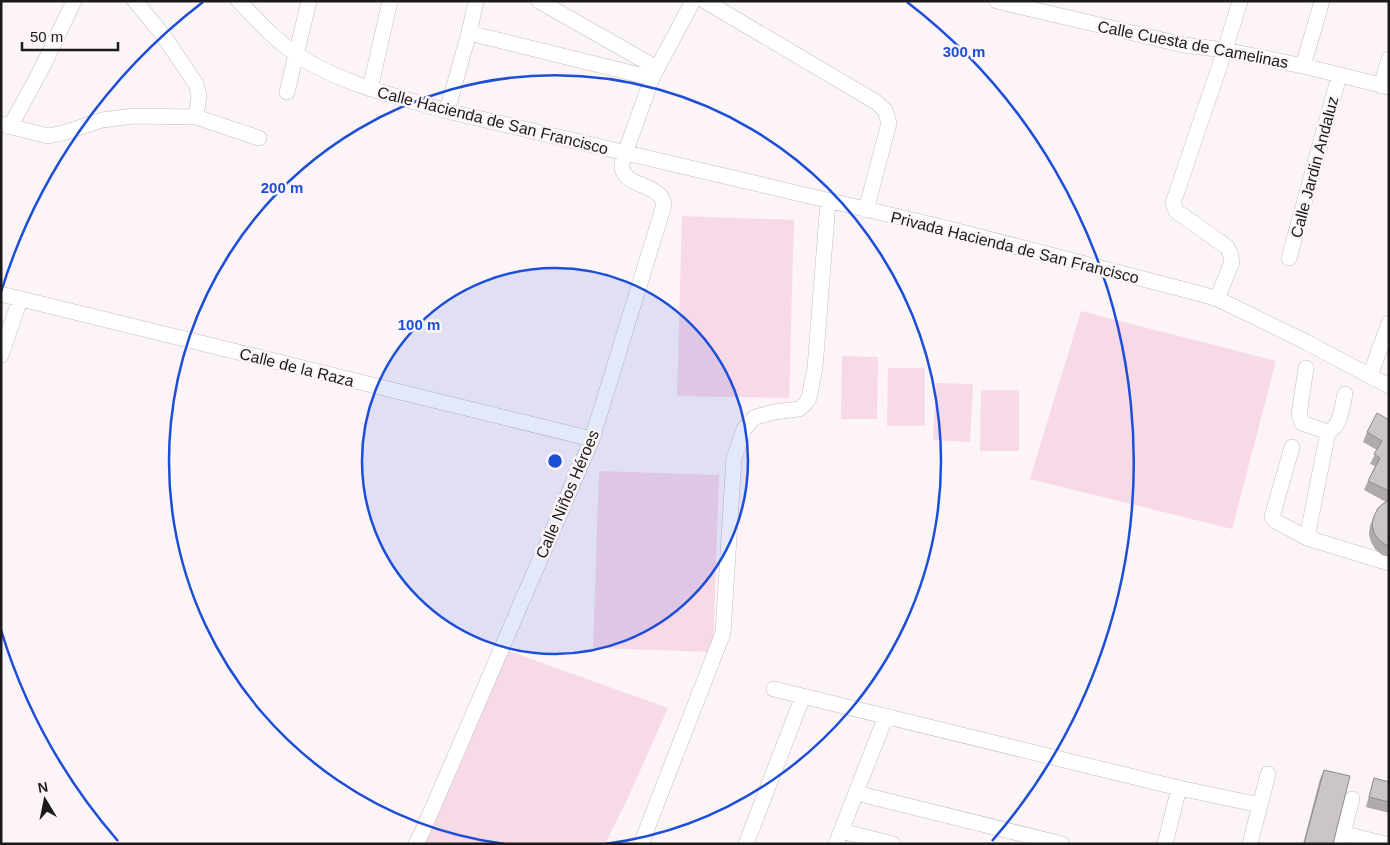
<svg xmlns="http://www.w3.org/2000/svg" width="1390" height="845" viewBox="0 0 1390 845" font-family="Arial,sans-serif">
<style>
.green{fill:#f8d9e7}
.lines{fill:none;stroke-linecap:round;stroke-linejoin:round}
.minor-casing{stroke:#c3bcbf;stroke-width:16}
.minor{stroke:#fff;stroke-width:15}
.wall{fill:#afa9ac}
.building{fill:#ccc5c8;stroke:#8f8a8c}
.ring{fill:none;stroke:#1d4ed8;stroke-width:2.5}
.labels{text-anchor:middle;stroke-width:5;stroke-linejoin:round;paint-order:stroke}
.street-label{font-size:16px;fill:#1d1a1b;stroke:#fcf4f7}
.centre{fill:#1d4ed8;stroke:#fcf4f7;stroke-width:2.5}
.ring-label{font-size:15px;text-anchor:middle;font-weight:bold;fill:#1d4ed8;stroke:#fcf4f7;stroke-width:5;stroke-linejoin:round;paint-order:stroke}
</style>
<rect width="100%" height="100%" fill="#fcf4f7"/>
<path class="green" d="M682 216 794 220 789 398 677 396Z
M1081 311 1276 361 1232 529 1030 479Z
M842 356 878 357 877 419H841Z
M888 368H925V426H887Z
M936 383 973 384 970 442 933 440Z
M981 390H1019V451H980Z
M599 471 719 475 713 652 593 648Z
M506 650 668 708 627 800 605 844H433L426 842 468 747Z"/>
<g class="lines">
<defs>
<path id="minor" d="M135 1 163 35 196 84 199 96 196 117
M239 1C257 20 274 39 296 54 338 83 398 97 447 111L946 228 1205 295 1222 301 1306 342 1389 386
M539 1 657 68
M705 1 876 102 885 110 889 123 866 210
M997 1 1184 45 1225 50 1303 66 1389 87
M469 33 652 78
M1303 66 1322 1
M1381 86 1389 59
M370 89 390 1
M287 92 309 1
M447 111 469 33 476 1
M1 124 48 136 63 133 102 120 134 116 196 117 259 138
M10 127 42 68 74 1
M1289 258 1339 76
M1 294 592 439
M1217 299 1232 262 1230 253 1227 247 1176 211 1173 203 1225 50 1240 1
M1 355 20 299
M1306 368 1299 415 1302 423 1328 432C1341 426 1342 407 1345 394
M1370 376 1389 323
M1292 447 1272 517 1275 521 1307 538 1389 563
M1307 538 1328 432
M774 689 1179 788 1260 805
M856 793 1062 844
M841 831 893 844
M1342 833 1385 844
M416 844 424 828 592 439 664 205C661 181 619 189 622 162L652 78 693 1
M641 844 723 633 734 458 744 429 755 417 774 412 799 409 805 404 809 398 815 368 828 202
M746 844 803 696
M836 844 886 716
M1165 844 1179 788
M1250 844 1268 774
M1340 844 1352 799"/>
</defs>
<use href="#minor" class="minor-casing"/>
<use href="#minor" class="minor"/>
</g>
<path class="wall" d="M1389 420V557L1382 555 1375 549 1371 542 1369 534 1370 526 1374 516 1386 502 1364 490 1368 481 1375 466 1370 464 1377 450 1363 442 1367 432Z
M1324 770 1333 844H1303L1320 779Z
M1374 778 1389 782V813L1366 807 1371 788Z"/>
<path class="building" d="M1377 413 1389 420V491L1368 481 1380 458 1374 454 1382 441 1367 432Z
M1389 501V546L1386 545 1379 540 1374 533 1372 524 1374 516 1378 508 1384 503Z
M1324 770 1350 776 1333 844H1304Z
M1374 778 1389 782V802L1369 797Z"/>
<circle cx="555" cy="461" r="193" fill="#1d4ed8" fill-opacity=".12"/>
<g class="ring">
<circle cx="555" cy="461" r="193"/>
<path d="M505 844A386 386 0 1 1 605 844"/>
<path d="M118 841A579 579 0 0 1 1 630M1 292A579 579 0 0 1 203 2M907 2A579 579 0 0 1 992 841"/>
</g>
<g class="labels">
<g class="street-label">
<text transform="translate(1193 44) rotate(11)" y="6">Calle Cuesta de Camelinas</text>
<text transform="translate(493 120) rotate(14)" y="6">Calle Hacienda de San Francisco</text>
<text transform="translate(1314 167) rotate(-75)" y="6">Calle Jardin Andaluz</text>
<text transform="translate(1015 247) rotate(14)" y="6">Privada Hacienda de San Francisco</text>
<text transform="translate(297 367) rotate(14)" y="6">Calle de la Raza</text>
<text transform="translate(567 494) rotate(-67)" y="6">Calle Niños Héroes</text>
</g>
</g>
<circle cx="555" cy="461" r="8" class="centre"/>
<g class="ring-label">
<text x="964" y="57">300 m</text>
<text x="282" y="193">200 m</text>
<text x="419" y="330">100 m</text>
</g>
<rect width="1390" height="845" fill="none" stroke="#1d1a1b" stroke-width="5"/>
<g transform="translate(45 800) rotate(350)" stroke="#fcf4f7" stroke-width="4" paint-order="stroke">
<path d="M0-4L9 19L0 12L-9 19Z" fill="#1d1a1b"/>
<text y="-8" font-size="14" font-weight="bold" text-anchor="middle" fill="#1d1a1b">N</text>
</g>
<path d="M22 42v8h96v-8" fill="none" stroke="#1d1a1b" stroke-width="2.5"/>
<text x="30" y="42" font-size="15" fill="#1d1a1b" stroke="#fcf4f7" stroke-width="4" paint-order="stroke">50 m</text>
</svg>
